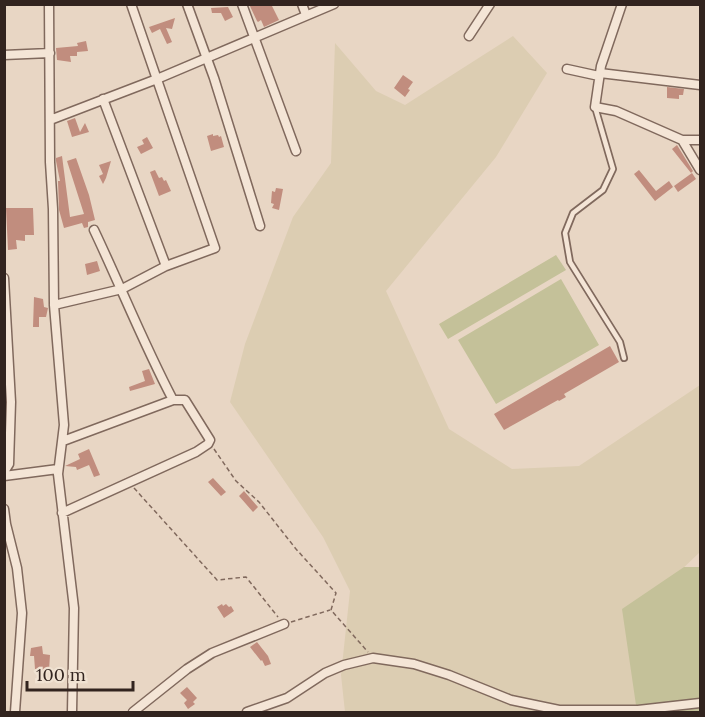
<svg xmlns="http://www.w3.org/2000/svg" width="705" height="717" viewBox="0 0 705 717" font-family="Lora,serif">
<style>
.farmland{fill:#dccdb2}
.green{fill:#c4c199}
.building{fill:#c18d7e}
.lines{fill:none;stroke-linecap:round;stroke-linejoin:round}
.service-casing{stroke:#80695d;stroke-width:8}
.minor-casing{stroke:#80695d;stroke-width:11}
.path{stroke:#80695d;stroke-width:1.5;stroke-dasharray:4.5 3;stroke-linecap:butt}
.service{stroke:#f4e5d6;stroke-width:4.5}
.minor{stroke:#f4e5d6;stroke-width:8}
</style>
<rect width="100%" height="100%" fill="#e8d6c4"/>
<path class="farmland" d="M513 36 547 73 496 157 386 291 449 429 512 469 579 466 700 385V552L677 574 637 712H345L341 675 350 591 323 537 230 402 245 344 293 217 331 163 335 43 376 91 405 105Z"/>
<path class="green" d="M556 255 566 270 448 339 439 324Z
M561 279 599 345 496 404 458 340Z
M684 567H700V712H637L622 609Z"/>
<path class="building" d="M249 4H271L279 20 264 27 261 20 258 22 257 21Z
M228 7 233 17 225 21 221 13H212L211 8Z
M175 18 172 29 166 28 172 42 167 44 160 29 152 33 149 27Z
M86 41 88 51 77 52V56H70L71 62 57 60 56 48 78 46 77 43Z
M403 75 413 82 408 89 410 90 405 97 394 88Z
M667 87 684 89 683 95H679V99L667 98Z
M75 118 80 132 85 123 89 132 72 137 67 121Z
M213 134V136L218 135 219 137 221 136 224 147 211 151 207 136Z
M147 137 153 148 141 154 137 147 144 144 142 140Z
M677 145 693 171 691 173 672 149Z
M62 156 70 217 84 214 67 161 76 158 89 195 95 220 88 222V227L84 228 82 223 64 228 59 210 58 181H60L56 161V158Z
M111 161 106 178 103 184 99 176 103 174 99 165Z
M155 170 159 178 162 177 164 181 166 180 171 191 159 196 150 172Z
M639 170 656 191 669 181 673 187 655 201 634 174Z
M692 173 696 179 678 192 674 186Z
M276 188 283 189 279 210 272 208 274 204 271 203 272 191 275 192Z
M6 208H33L34 235H25V241L16 240 17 249 8 250Z
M97 261 100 271 87 275 85 264Z
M34 297 43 299 44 307 48 308 46 317H39V327H33Z
M610 346 619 362 564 394 566 397 559 401 558 400 504 430 494 414Z
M149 369 155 384 130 391 129 387 145 381 142 371Z
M89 449 100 475 94 477 89 465 77 470 76 467 65 466 80 459 78 454Z
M213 478 226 492 221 496 208 482Z
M244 491 258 507 253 512 239 496Z
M222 604 223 606 226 604 229 607 231 606 234 611 224 618 217 607Z
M257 642 268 656 271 664 265 666 262 660 261 661 250 647Z
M42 646 43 654 50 655 49 671 35 669 34 656H30L31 648Z
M187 687 197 698 193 702 195 704 188 709 184 703 187 700 180 693Z"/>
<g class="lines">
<defs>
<path id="service" d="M595 107 613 169 603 190 573 213 565 233 570 262 620 342 624 358"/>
<path id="minor" d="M49 4 50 162 53 209 54 305 64 425 58 474 74 608 72 712
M187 4 214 78 260 226
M242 4 296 151
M302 4 306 15
M622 4 601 66 595 107 616 111 682 140 700 170
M469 36 490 4
M4 55 50 53
M567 69 599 76
M600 73 700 85
M103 99 166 266
M50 120 157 79 334 4
M682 140H700
M94 230C121 287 144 345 173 400
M4 278 11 402 9 464 4 472
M54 305 122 289 166 266 215 248 131 4
M4 476 58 469
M4 509 6 524 17 568 22 613 15 712
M62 513 196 452 208 444 210 440 185 400H173L63 441
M133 712 187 669 212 653 284 624
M247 712 287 698 325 673 344 665 373 658 414 664 449 675 511 700 559 710H638L700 703"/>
</defs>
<use href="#service" class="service-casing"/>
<use href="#minor" class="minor-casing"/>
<path class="path" d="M214 449 236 481 259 502 296 549 336 593 331 610 368 652
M134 488 217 580 246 577 278 617
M291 622 330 610"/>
<use href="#service" class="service"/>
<use href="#minor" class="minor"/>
</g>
<rect width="705" height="717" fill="none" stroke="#32241f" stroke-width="12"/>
<path d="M27 681v9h106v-9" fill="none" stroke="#32241f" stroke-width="3"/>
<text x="36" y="681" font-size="18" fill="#32241f" stroke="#f0e2d2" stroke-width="4.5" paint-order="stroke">100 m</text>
</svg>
